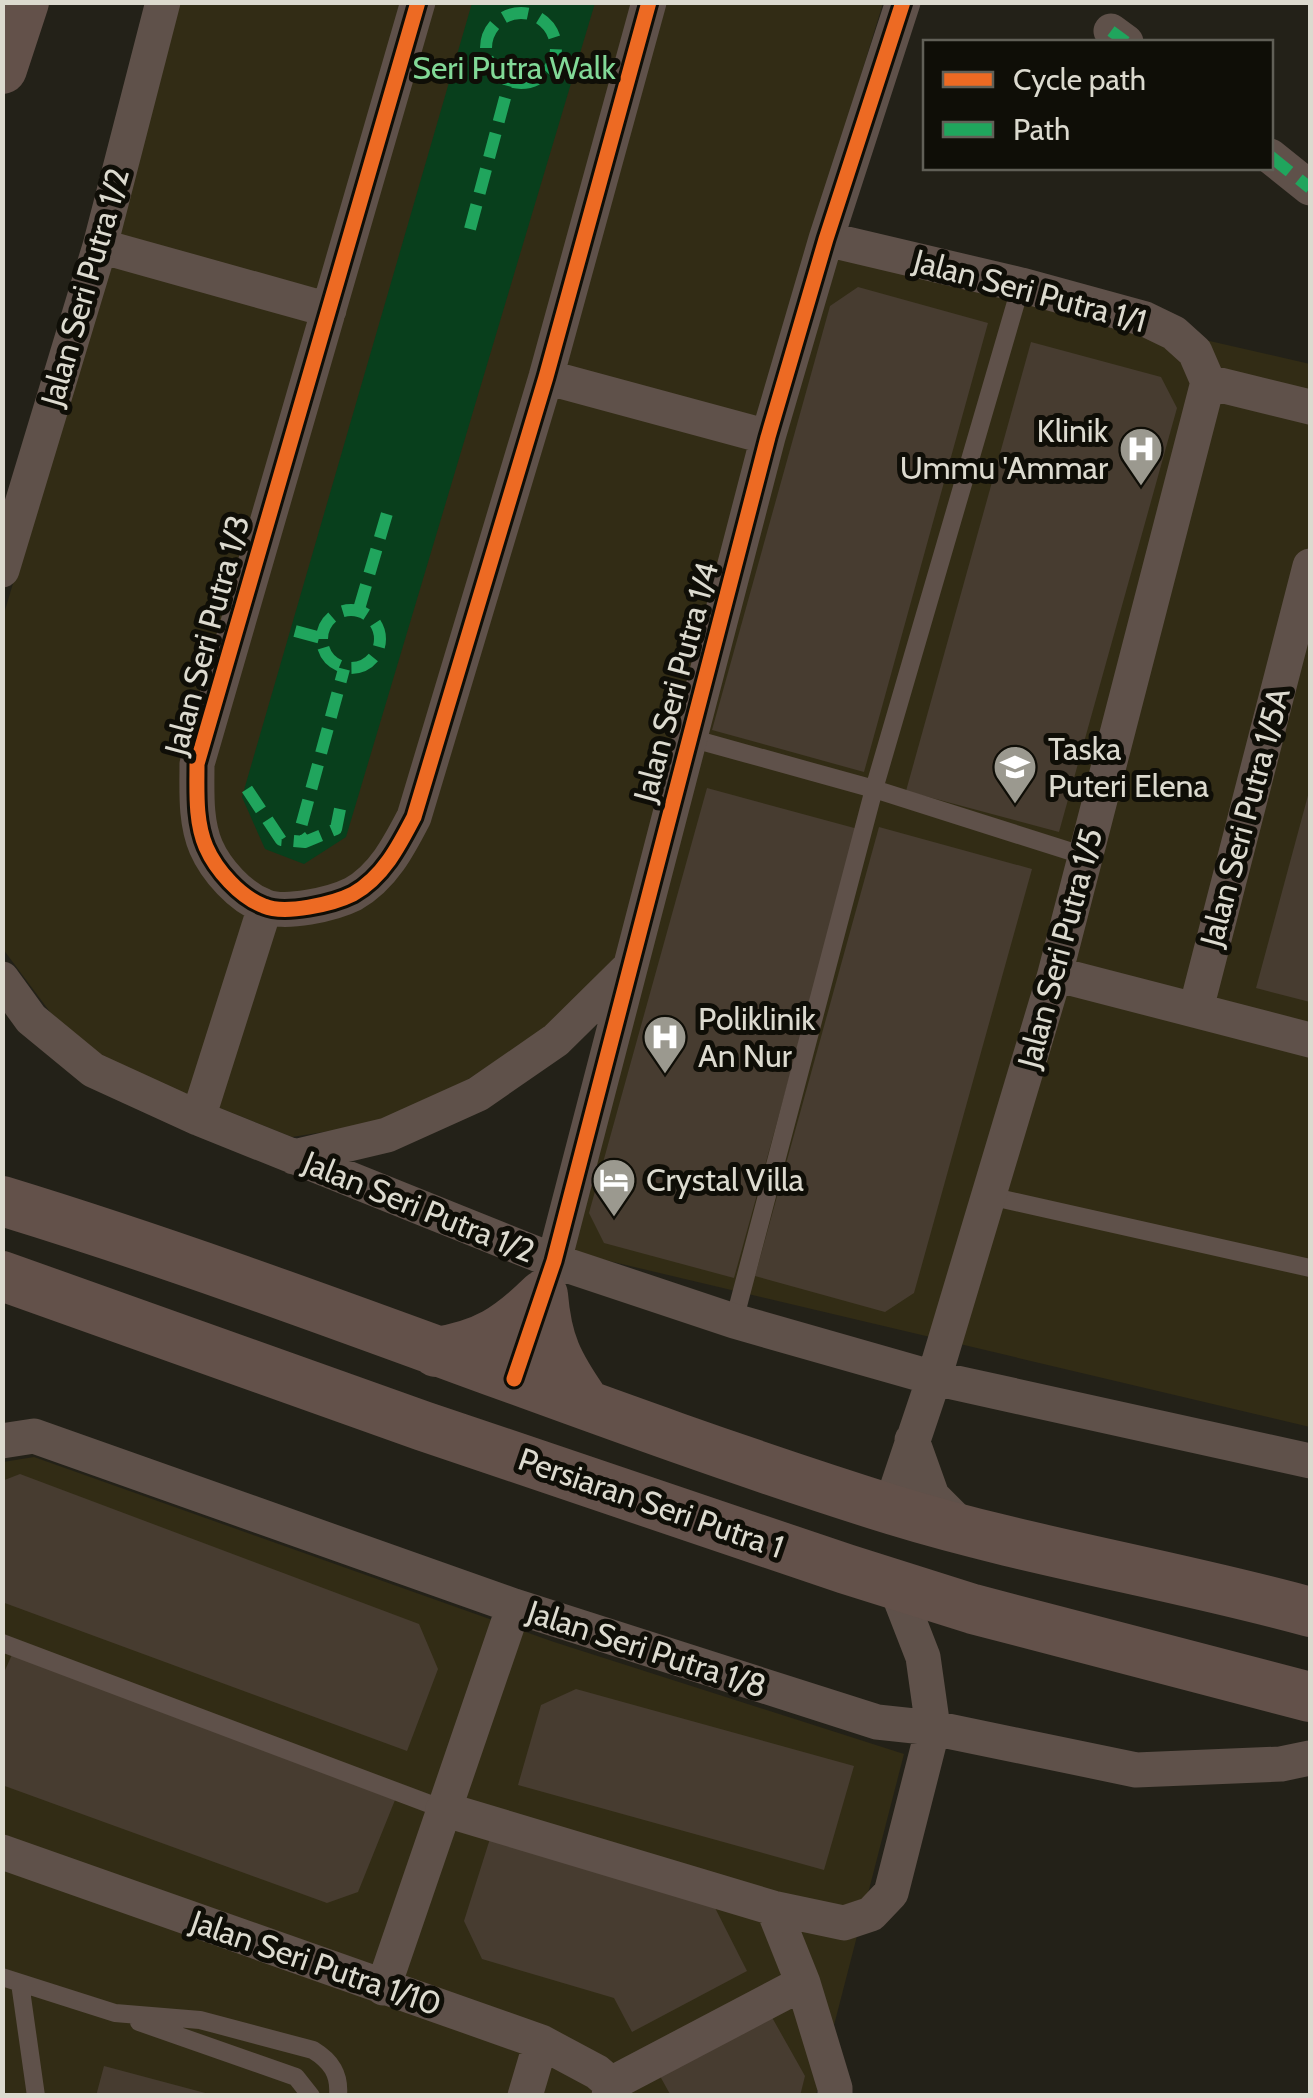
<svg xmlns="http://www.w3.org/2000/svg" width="1313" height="2098" viewBox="0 0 1313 2098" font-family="Cabin,sans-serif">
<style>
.built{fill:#322c15}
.green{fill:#083f1c}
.building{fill:#473c30}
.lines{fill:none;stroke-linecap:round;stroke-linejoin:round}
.lane{stroke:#5f514a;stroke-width:18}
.street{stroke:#5f514a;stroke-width:35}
.secondary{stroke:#63514a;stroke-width:50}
.quiet{stroke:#20a55d;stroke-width:12;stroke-dasharray:25 12;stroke-linecap:butt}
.cycleway-casing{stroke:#0f0e07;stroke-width:21}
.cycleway{stroke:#ed6a23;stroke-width:15}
.labels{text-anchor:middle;stroke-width:10;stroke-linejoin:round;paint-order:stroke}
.park-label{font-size:32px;fill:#82d997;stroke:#0f0e07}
.street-label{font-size:32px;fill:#dcdacf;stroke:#0f0e07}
.poi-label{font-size:32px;fill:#dcdacf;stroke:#0f0e07;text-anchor:start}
</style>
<rect width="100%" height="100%" fill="#232118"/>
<path class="built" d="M178 3H883L808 249 1310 364V1427L571 1252 647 963 467 1080 374 1124 292 1137 100 1060 50 1012 3 949V617L122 217Z
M34 1457 554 1642 904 1754 816 2095 3 2096V1462Z"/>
<path class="green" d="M472 3H595L346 837 304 864 265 849 242 797Z"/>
<path class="building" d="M858 287 988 323 864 772 712 730 830 306Z
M1031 342 1161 377 1177 408 1059 832 906 791Z
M707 788 858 829 734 1278 604 1243 589 1213Z
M1310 788V1002L1256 988Z
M879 827 1032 869 914 1293 885 1312 755 1276Z
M20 1474 419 1624 438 1669 407 1751 2 1602V1481Z
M14 1650 395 1800 358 1892 327 1903 2 1785V1677Z
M576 1689 854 1766 824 1870 518 1785 541 1705Z
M494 1826 708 1894 747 1971 632 2032 614 1998 482 1959 464 1921Z
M765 2005 805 2076 800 2096H671L655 2067Z
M104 2066 209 2094V2096H96Z"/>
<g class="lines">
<path class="lane" d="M690 738 874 789 1085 856
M989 1196 1310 1268
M734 1321 874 789 1021 285
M2 1643 443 1809
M2 1977 115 2013 200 2020 313 2050C331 2061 340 2074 338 2096
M20 1983 36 2096
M139 2022 296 2077 311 2096"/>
<path class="street" d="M418 2 197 764C197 791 195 821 206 847 216 870 240 897 264 906 285 915 333 904 353 894 383 877 399 846 414 817L546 377 649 2
M1111 31 1126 42
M1270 156 1310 188
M826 239 1021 285 1145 319 1174 333 1195 352 1208 382
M100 246 329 310
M546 377 768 437
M1208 382 1310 407
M2 570 100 246 163 2
M1055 974 1310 1040
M2 979 31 1019 93 1070 198 1118 554 1261 734 1321 934 1378 1310 1461
M1196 1009 1310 566
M198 1118 265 907
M294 1157 387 1135 478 1094 556 1040 629 968
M514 1379 554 1261 768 437 826 239 903 2
M912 1440 932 1496 963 1527
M2 1441 34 1436 514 1606 877 1722 933 1728 1136 1770 1281 1764 1310 1758
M890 1509 934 1378 1055 974 1208 382
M443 1809 773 1908 844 1923 871 1914 891 1893 933 1728 923 1657 895 1585
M2 1852 541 2042 597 2072 611 2084 609 2096
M773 1908 803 1983 835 2088V2096
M383 1988 514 1606
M611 2084 803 1983
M525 2096 541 2042"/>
<path class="secondary" d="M2 69 24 2
M2 1201C303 1293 593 1416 893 1510 1030 1552 1172 1574 1310 1612
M2 1276 423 1426 846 1569 973 1609 1310 1697
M543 1295C547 1343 558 1364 585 1403
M436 1352C485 1344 508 1329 543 1295"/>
<path class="quiet" d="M486 48a35 35 0 1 1 70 0a35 35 0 1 1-70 0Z
M1111 31 1126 42
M1270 156 1310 188
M470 229 509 83
M359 609 388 510
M322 639a29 29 0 1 1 58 0a29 29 0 1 1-58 0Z
M295 631 321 638
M247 789 281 840 305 842
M340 809 336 829 305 842 299 834 344 669"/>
<defs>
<path id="cycleway" d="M418 2 197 764C197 791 195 821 206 847 216 870 240 897 264 906 285 915 333 904 353 894 383 877 399 846 414 817L546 377 649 2
M514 1379 554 1261 768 437 826 239 903 2"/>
</defs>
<use href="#cycleway" class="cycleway-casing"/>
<use href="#cycleway" class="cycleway"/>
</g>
<defs>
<symbol id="hospital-pin" viewBox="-11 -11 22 30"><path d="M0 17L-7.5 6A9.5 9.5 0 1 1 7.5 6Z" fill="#9b998f" stroke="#0f0e07"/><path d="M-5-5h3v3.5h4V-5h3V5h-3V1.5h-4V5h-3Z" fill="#fff"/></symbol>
<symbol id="school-pin" viewBox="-11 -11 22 30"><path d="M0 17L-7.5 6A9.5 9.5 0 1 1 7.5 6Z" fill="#9b998f" stroke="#0f0e07"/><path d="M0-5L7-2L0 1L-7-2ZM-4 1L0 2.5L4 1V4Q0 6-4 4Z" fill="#fff"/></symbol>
<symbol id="hotel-pin" viewBox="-11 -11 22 30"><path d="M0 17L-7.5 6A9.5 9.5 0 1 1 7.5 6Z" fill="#9b998f" stroke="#0f0e07"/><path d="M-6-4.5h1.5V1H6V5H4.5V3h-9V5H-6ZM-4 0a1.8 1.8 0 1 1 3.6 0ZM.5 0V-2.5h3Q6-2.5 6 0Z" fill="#fff"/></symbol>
</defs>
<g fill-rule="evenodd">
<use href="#hospital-pin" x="1116" y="424" width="50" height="68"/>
<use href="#school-pin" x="990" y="742" width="50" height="68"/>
<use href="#hospital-pin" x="640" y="1012" width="50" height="68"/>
<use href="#hotel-pin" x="589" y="1155" width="50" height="68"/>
</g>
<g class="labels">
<g class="park-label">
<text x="514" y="79">Seri Putra Walk</text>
</g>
<g class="street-label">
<text transform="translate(85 287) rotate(-74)" y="11">Jalan Seri Putra 1/2</text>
<text transform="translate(1030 291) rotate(15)" y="11">Jalan Seri Putra 1/1</text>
<text transform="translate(207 635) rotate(-75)" y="11">Jalan Seri Putra 1/3</text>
<text transform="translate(676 682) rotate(-75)" y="11">Jalan Seri Putra 1/4</text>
<text transform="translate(1245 817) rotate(-75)" y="11">Jalan Seri Putra 1/5A</text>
<text transform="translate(1060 948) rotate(-75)" y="11">Jalan Seri Putra 1/5</text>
<text transform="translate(419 1207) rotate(22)" y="11">Jalan Seri Putra 1/2</text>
<text transform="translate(651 1503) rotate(19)" y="11">Persiaran Seri Putra 1</text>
<text transform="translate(647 1649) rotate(18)" y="11">Jalan Seri Putra 1/8</text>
<text transform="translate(316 1963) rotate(19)" y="11">Jalan Seri Putra 1/10</text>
</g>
<g class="poi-label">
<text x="1108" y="442" text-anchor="end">Klinik<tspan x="1108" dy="37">Ummu 'Ammar</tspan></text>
<text x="1048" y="760">Taska<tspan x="1048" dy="37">Puteri Elena</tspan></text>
<text x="698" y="1030">Poliklinik<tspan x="698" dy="37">An Nur</tspan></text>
<text x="646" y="1191">Crystal Villa</text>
</g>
</g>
<rect width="1313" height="2098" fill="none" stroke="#dcdacf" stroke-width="10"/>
<rect x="923" y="40" width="350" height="130" fill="#0f0e07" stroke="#616057" stroke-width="2.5"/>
<rect x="943" y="72" width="50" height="15" fill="#ed6a23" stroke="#616057" stroke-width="2.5"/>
<text x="1013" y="90" font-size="30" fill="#dcdacf">Cycle path</text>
<rect x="943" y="122" width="50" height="15" fill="#20a55d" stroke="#616057" stroke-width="2.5"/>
<text x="1013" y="140" font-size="30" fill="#dcdacf">Path</text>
</svg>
